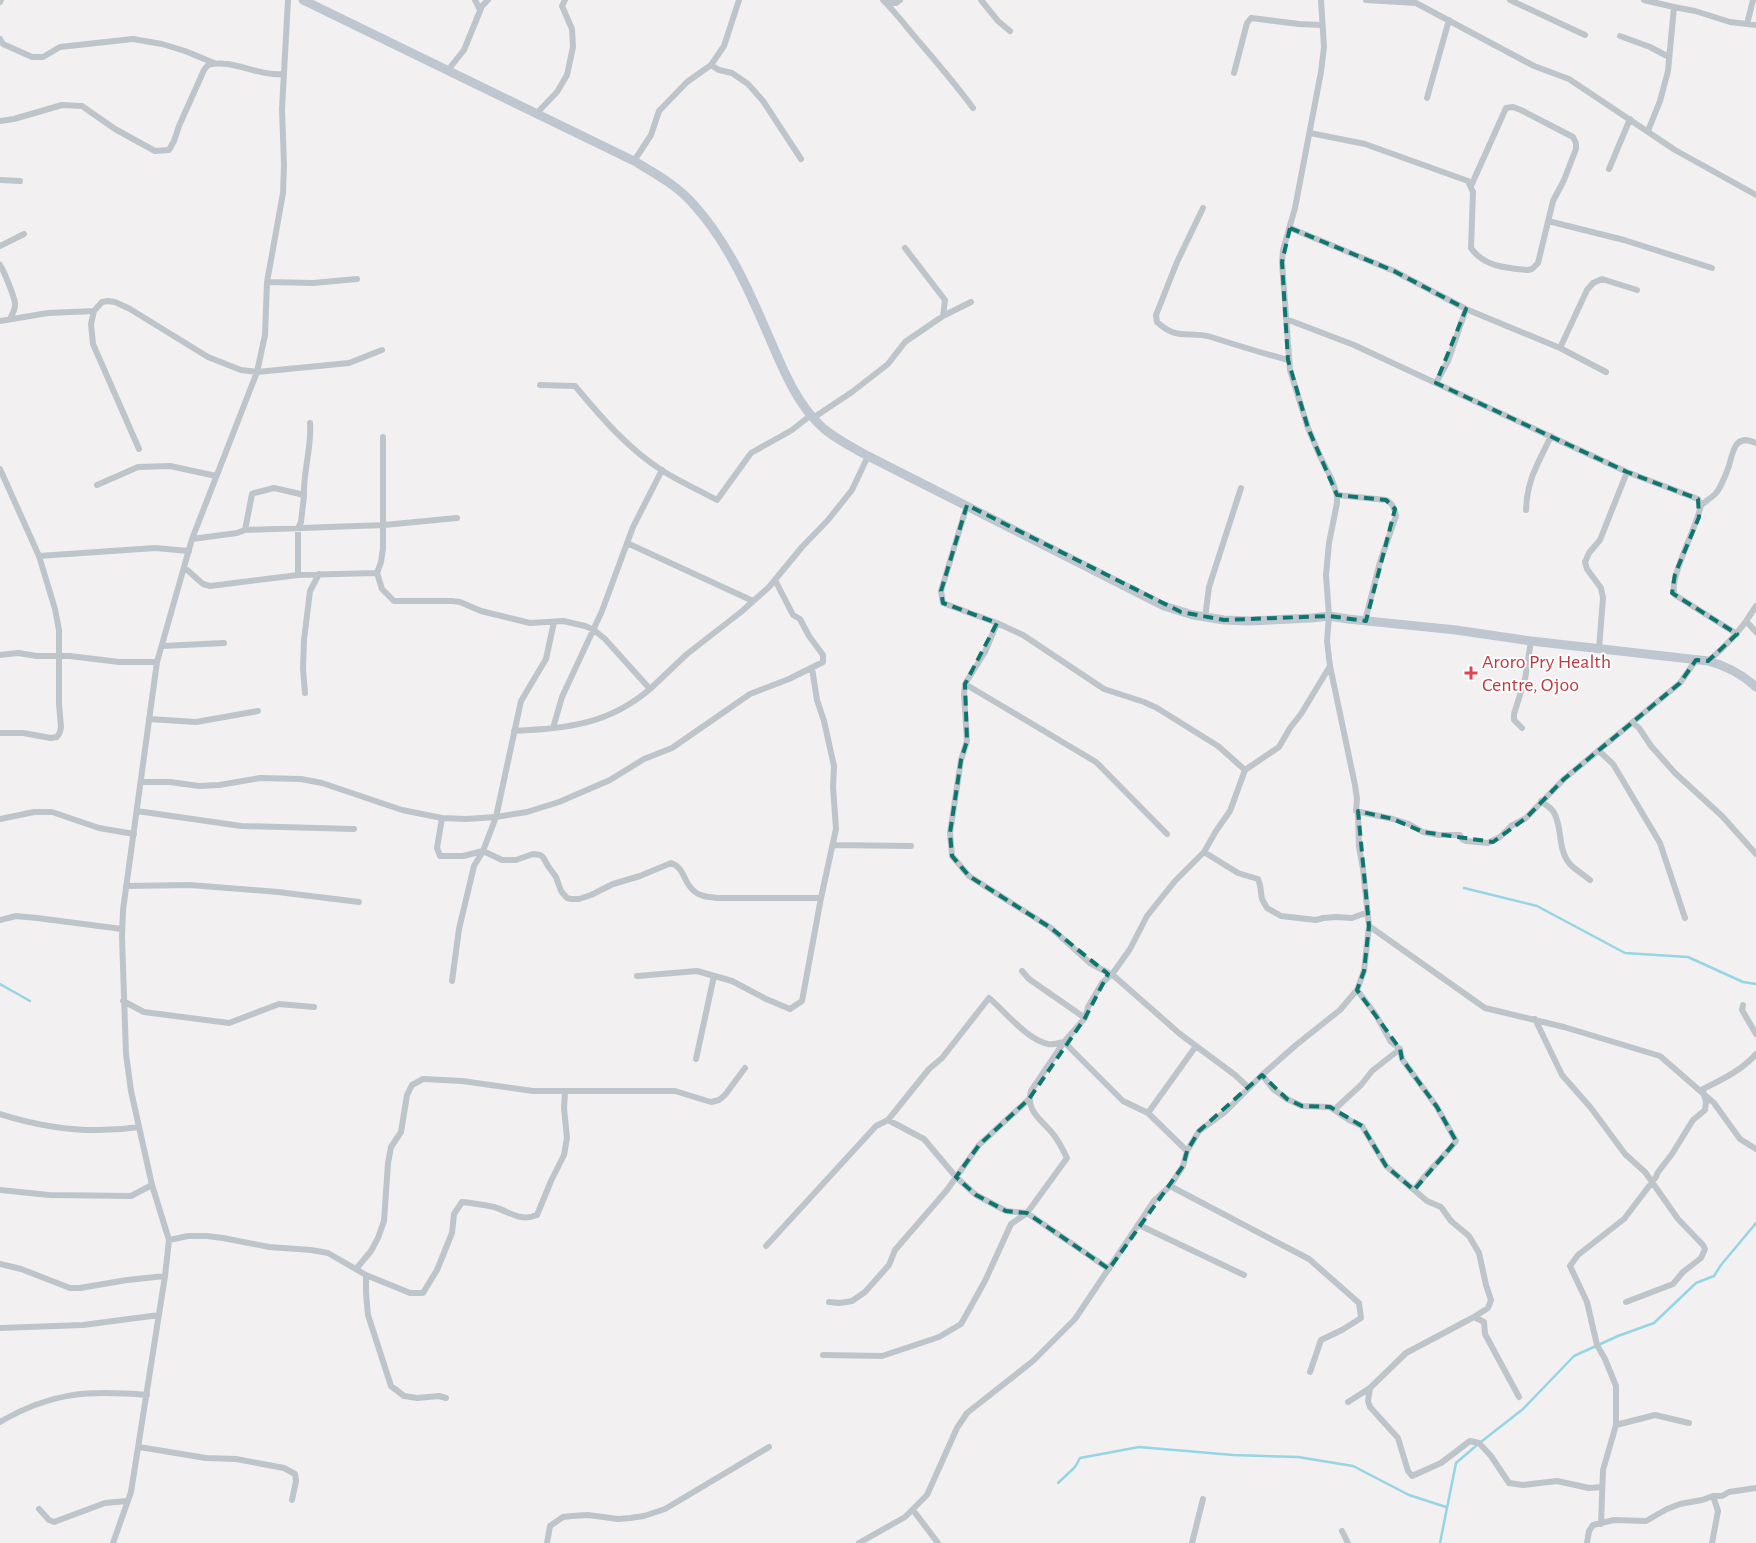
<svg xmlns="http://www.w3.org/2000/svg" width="1756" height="1543" viewBox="0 0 1756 1543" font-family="'Alegreya Sans',sans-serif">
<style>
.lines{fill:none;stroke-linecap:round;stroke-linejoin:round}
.stream{stroke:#95d5e4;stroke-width:2.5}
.street{stroke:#bdc5cb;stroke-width:6}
.secondary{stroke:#bec7d0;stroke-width:9}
.marked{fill:none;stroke:#0f766e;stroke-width:4;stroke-dasharray:10 6;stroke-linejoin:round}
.health-dot{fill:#e0444e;stroke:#fff;stroke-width:2}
.labels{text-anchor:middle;stroke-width:4;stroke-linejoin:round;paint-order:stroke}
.health-label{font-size:20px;fill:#be3a42;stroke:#fff;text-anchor:start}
</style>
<rect width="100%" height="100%" fill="#f2f0f0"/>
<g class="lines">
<path class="stream" d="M1464 888 1537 906 1625 953 1688 957 1743 982 1756 984
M0 984 30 1001
M1058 1483 1075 1467 1080 1458 1139 1447 1233 1455 1298 1457 1353 1466 1409 1495 1446 1507
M1440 1543 1456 1463 1477 1445 1523 1409 1574 1356 1618 1336 1654 1323 1696 1283 1714 1276 1721 1265 1756 1223"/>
<path class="street" d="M475 0 480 10
M883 0C897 14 908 29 921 44 939 65 957 86 973 108
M981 0 998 21 1010 31
M1366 0 1416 3 1534 66 1569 79 1675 150 1756 195
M1510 0 1585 35
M1644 0 1674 7
M0 2 1 0
M885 2 896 3 900 0
M1747 24 1753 0
M1620 36 1650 47 1669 57
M0 39 3 44 32 57H43L60 47 133 39 162 44 185 51 214 63
M711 65 719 70 732 73 748 84 763 101 801 159
M448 70 464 50 482 6 488 0
M1234 73 1247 23 1251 18 1299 24 1322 25
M1427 98 1449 20
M537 113 557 92 567 75 573 47 572 29 562 6 565 0
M0 121 14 119 62 105 82 106 115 129 155 151 169 150 174 141 179 126 204 70 208 65C231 58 259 77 284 74
M1648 131 1660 101 1668 71 1674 7 1695 11 1730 22 1756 25
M1310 133 1365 144 1468 181 1473 192 1471 248C1484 267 1507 268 1528 270L1532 269 1538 263 1553 201 1564 180 1576 149V143L1573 137 1521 110 1513 107 1506 108 1471 186
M634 161 651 135 659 111 687 82 711 65 724 46 739 0
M1609 169 1630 119
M0 180 20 181
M1203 208 1177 262 1156 315 1157 322C1179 342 1188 330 1211 337 1236 345 1262 353 1288 360
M1548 221 1624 240 1712 268
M1290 228 1394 271 1466 309 1560 348 1606 372
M0 246 24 234
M905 248 945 300 943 316
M0 265C4 271 14 296 15 303 16 309 12 314 10 319
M267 282 313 283 357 279
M1286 319 1354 345 1627 472 1698 499 1701 505C1698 525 1667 581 1675 595L1737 634
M0 321 48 313 94 311
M1560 348 1587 290 1593 283 1602 279 1637 290
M1436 383 1448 361 1466 309
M540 385 575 386C601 417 628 449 663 471 680 482 699 490 717 500L751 453 792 430 811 415
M813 418 852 392 888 364 905 342 943 316 971 302
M139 449 93 344 91 324 94 311 102 302 108 301 115 302 130 309 208 357 241 370 257 372 349 363 382 350
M0 469 39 556 55 609 59 630V704L61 727 60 732 57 737 51 738 23 733H0
M97 485 138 467 170 466 216 476
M1337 495 1386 500C1393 503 1395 509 1396 516L1380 562 1366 617 1370 621
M304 496C303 471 312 447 310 423
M967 505 941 591 943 603 997 623 1023 635 1104 689 1144 702 1157 708 1218 746 1245 770
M1701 505C1706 501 1713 497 1717 492 1722 485 1726 474 1729 466 1733 451 1735 433 1756 443
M1526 510C1527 479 1538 464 1551 436
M245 530 384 525 457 518
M192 539 237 533 245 530 252 494 254 493 274 488 300 494 304 496 301 522 298 528V575
M627 543 753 601
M39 556 155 548 189 551
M185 568 203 584 210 586 298 575 377 573 382 589 394 601H451L460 602 481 611 530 623 563 621 585 626 594 630 605 639 650 689 687 654 741 612 769 587 802 547 828 520 852 490 868 456
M377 573 381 562 383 549V437
M1205 618 1209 587 1241 488
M1747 622 1756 632
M997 623 985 652 965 684 1096 762 1167 834
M162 646 224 643
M1599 649 1603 598 1601 588 1587 569 1585 562 1589 553 1600 540 1627 472
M0 655 18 653 37 656H70L119 662H157
M1708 661C1728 645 1743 628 1756 606
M965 684 964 694 967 741 961 760 950 833 952 856 969 876 1051 928 1090 963 1114 976 1180 1034 1235 1075 1249 1088
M305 693 303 669 304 640 310 591 319 574
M149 719 196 722 258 711
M1633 723 1639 728 1651 746 1675 773 1722 816 1756 854
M553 728 562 697 602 611 633 527 662 470
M1522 728 1514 720V714L1525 679 1531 641
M514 731C567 728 608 725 650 689
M1599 751 1613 764 1660 843 1685 918
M141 782H170L199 786 219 785 260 778 301 779 322 783 402 810 442 818 466 819 496 817 527 812 559 802 610 780 644 759 672 748 750 694 789 679 823 662V655L809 636 800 619 793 615 775 580
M1541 801C1544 804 1550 807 1553 811 1563 826 1557 848 1569 863 1575 870 1583 874 1590 880
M137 811 241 826 354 829
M1356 811 1393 819 1409 824 1423 832 1439 835H1460L1462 839 1466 841 1488 843 1500 837 1511 826 1526 818 1564 779 1680 683 1696 660
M442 818 437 848 440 856H463L483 851 502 860H516L533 854 540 855 543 857 548 866 556 877 561 891 567 898 571 899H579L591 895 613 884 640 876 671 863C685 868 683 882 694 891 700 897 709 897 717 898H821
M0 819 34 812H52L99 828 134 834
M833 845 911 846
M1204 852 1238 873 1258 879 1260 885 1262 899 1267 908 1281 916 1316 920 1323 918 1336 917 1352 918 1368 912
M126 886 190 885 278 892 359 902
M0 920 16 916 37 918 122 929
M1369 926 1485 1008 1564 1027 1660 1056 1714 1103 1740 1139 1756 1149
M1022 971 1029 979 1085 1018
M637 976 697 971 732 981 766 999 790 1009 802 1001 821 898 836 829 833 787 834 766 824 721 817 700 812 668
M452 981 459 929 474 866 483 851 496 817 521 701 546 659 554 622
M1357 990 1376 1015 1391 1042 1400 1049 1402 1059 1437 1107 1456 1141C1443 1158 1426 1172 1414 1190
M123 1001 144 1012 229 1023 279 1004 314 1007
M1743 1005 1742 1010 1756 1034
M1535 1019 1562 1075 1591 1108 1625 1154 1645 1172 1678 1219 1703 1245 1705 1249 1701 1258 1683 1272 1673 1284 1626 1302
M696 1059 714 976
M1262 1075 1273 1089 1287 1099 1302 1106 1330 1107 1349 1120 1362 1126 1386 1166 1427 1201 1441 1207 1451 1221 1469 1236 1479 1253 1486 1285 1491 1300 1488 1308 1474 1317 1484 1322 1485 1334 1519 1397
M1701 1090C1721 1080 1741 1071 1756 1054
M1335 1109 1361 1085 1372 1071 1400 1049
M1148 1113 1196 1046
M0 1114C44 1128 93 1134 139 1127
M888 1120 929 1069 942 1058 989 998C1006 1012 1027 1040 1048 1044 1053 1045 1060 1043 1064 1042L1123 1101 1148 1113 1187 1151
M1170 1186 1309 1259 1359 1303 1361 1318 1342 1330 1321 1340 1310 1372
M0 1190 49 1195 131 1196 152 1185
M1139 1225 1244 1275
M169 1240 188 1236H207L223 1238 269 1247 311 1250 328 1253 366 1275 410 1293H423L437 1270 452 1233 454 1214 462 1202C472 1203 484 1205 494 1207 511 1212 519 1222 537 1215L551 1181 564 1155 567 1138 564 1108 565 1092
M766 1246 876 1126 888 1120 924 1139 956 1177 976 1195 1006 1211 1027 1213 1109 1269
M0 1264 21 1269 70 1288H80L127 1280 165 1276
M356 1269 371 1251 378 1238 384 1221 388 1163 391 1147 401 1132 407 1095 412 1085 423 1079 462 1081 533 1091H675L711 1102 719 1100 725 1095 745 1068
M366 1275V1293L368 1315 391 1386 404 1396 417 1398 439 1396 446 1398
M829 1302 840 1303 852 1301 865 1292 889 1265 895 1250 947 1190 979 1145 1029 1099
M0 1328 83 1325 159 1315
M823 1355 882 1356 939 1337 961 1324 985 1281 1011 1224 1027 1213 1067 1158C1063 1150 1059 1141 1053 1134 1042 1120 1025 1111 1031 1091L1064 1042 1085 1018 1088 1007 1102 983 1113 973 1130 949 1147 916 1175 881 1204 852 1216 831 1230 811 1245 770 1279 747 1290 728 1301 714 1330 666
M1370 1388 1368 1401 1370 1407 1398 1438 1408 1471 1412 1476 1441 1463 1470 1441 1479 1443 1491 1456 1509 1483 1523 1485 1557 1481 1589 1488 1602 1487
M1348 1402 1370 1388 1406 1353 1474 1317
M0 1422C51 1392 89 1390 147 1395
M1616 1425 1655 1415 1689 1423
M139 1447 206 1458 236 1459 284 1468 295 1474 296 1481 292 1500
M39 1509 49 1520 54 1522 105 1503 127 1501
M913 1510 938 1543
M1601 1524 1603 1470 1616 1425V1386L1605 1359 1597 1345 1587 1302 1570 1266 1578 1255 1624 1219 1656 1177 1658 1172 1672 1154 1693 1120 1705 1110 1706 1102 1703 1091
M1342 1531 1348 1543
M113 1543 131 1492 165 1276 169 1240 152 1185 131 1091 126 1054 122 937 123 910 157 662 192 539 257 372 265 335 267 282 283 193 284 165 282 109 288 0
M547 1543 550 1526 563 1517 572 1516 588 1515 618 1519 630 1518 644 1516 665 1509 769 1447
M859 1543 905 1517 927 1495 957 1428 967 1413 1033 1361 1075 1319 1154 1201 1170 1186 1183 1166 1187 1151 1199 1131 1225 1112 1262 1075 1296 1045 1340 1010 1357 990 1364 971 1369 926 1363 869 1359 847 1358 813 1356 811 1357 799 1355 785 1330 666 1327 641 1329 616 1326 575 1329 543 1337 503V495L1332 480 1320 456 1308 428 1290 370 1282 262 1283 250 1295 208 1321 72 1324 47 1321 0
M1192 1543 1203 1499
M1587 1543 1589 1531 1593 1525 1614 1520 1646 1521 1667 1509 1680 1504 1702 1500 1713 1496H1722L1729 1492 1756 1488
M1712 1543 1718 1511 1713 1496"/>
<path class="secondary" d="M303 0 634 161C656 174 678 186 695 206 727 242 747 286 766 330 781 364 795 403 823 428 836 439 853 448 868 456L1164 606 1193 615 1224 620 1249 621 1312 618 1329 616 1348 619 1456 630 1531 641 1708 661C1727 666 1742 674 1756 687"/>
</g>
<path class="marked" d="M1290 228 1394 271 1466 309 1436 383 1627 472 1698 499 1699 517 1675 574 1672 593 1737 634 1708 661 1696 660 1680 683 1564 779 1526 818 1493 842 1423 832 1393 819 1358 811 1369 926 1364 971 1357 990 1400 1049 1402 1059 1437 1107 1456 1141 1414 1190 1386 1166 1362 1126 1330 1107 1302 1106 1287 1099 1262 1075 1199 1131 1187 1151 1183 1166 1109 1269 1027 1213 1006 1211 976 1195 956 1177 979 1145 1029 1099 1085 1018 1108 974 1051 928 969 876 952 856 950 833 961 760 967 741 965 684 997 623 943 603 941 591 967 505 1181 612 1224 620 1329 616 1366 621 1395 509 1386 500 1337 495 1308 428 1288 360 1282 262Z"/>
<path class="health-dot" d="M1468.5 665.5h5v5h5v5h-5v5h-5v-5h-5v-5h5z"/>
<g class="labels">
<g class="health-label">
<text x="1482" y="668">Aroro Pry Health<tspan x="1482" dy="23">Centre, Ojoo</tspan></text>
</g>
</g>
</svg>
